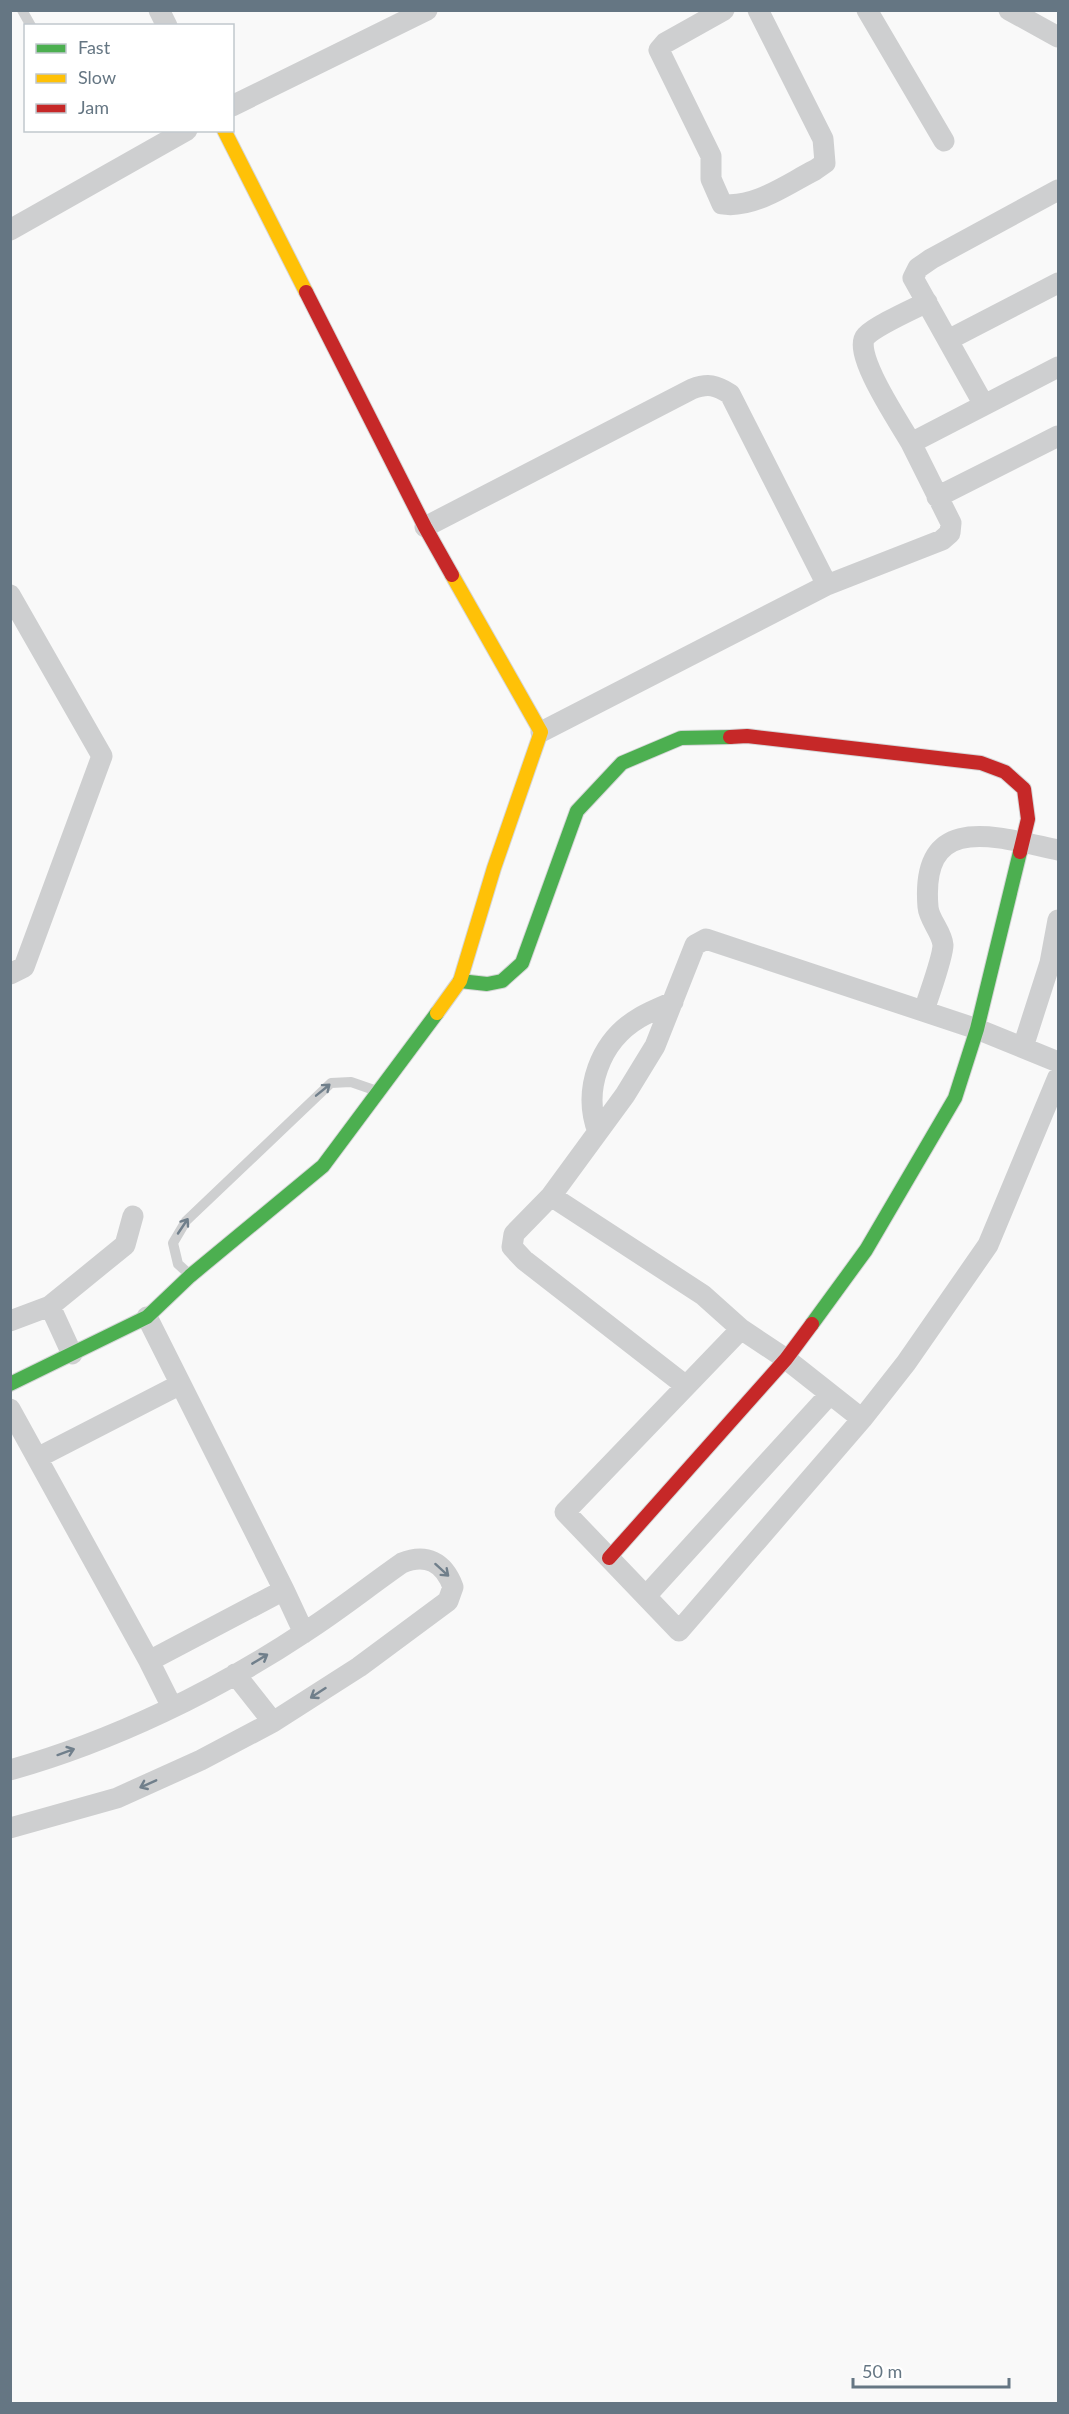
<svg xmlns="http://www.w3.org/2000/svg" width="1069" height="2414" viewBox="0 0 1069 2414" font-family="Lato,sans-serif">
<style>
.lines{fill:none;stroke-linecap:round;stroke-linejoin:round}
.fast-casing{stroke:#d5d6d7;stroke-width:16}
.slow-casing{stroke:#d5d6d7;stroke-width:16}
.jam-casing{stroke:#d5d6d7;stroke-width:16}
.lane{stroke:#cecfd0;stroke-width:10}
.street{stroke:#cecfd0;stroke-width:21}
.fast{stroke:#4caf50;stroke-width:14}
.slow{stroke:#ffc107;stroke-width:14}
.jam{stroke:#c62828;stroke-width:14}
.oneway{stroke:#707f8b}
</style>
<rect width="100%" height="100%" fill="#f9f9f9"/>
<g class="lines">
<defs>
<path id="fast" d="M460 981 487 984 502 981 522 963 577 811 622 763 681 738 730 737
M812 1324 866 1250 955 1098 977 1029 1020 852
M10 1384 147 1317 190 1276 323 1166 437 1013"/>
<path id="slow" d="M224 130 306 292
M437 1013 460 981 494 868 541 732 452 575"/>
<path id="jam" d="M306 292 425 527 452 575
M730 737 747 736 981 763 1005 772 1024 789 1028 819 1020 852
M609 1558 786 1359 812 1324"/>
</defs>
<use href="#fast" class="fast-casing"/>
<use href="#slow" class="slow-casing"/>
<use href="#jam" class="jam-casing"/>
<path class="lane" d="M22 10 31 26
M190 1275 178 1264 173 1243 186 1221 331 1083 351 1082 377 1091"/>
<path class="street" d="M159 10 167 26
M724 10 665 43 659 50 711 156V179L722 204C754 209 787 184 815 170L825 163 823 139 758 10
M867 10 944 141
M1009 10 1058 37
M232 106 427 10
M10 230 187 130
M948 340 1058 283
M984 405 913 278 918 268 931 259 1058 190
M911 443C901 425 851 352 866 336 875 326 913 309 927 302
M937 497 1058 436
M425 527 692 389C708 383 716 385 730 394L827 585
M10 595 102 756 24 967 10 974
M541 732 827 585 942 540 950 533 951 523 911 443 1058 367
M924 1011C928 997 943 958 943 945 942 932 929 920 928 907 920 810 997 837 1058 850
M1023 1047 1050 963 1058 920
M598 1132C582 1090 600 1041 639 1018 649 1012 661 1007 673 1002
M551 1196 703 1295 741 1329 786 1359 862 1419 906 1363 988 1245 1058 1077
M10 1321 50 1306
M741 1329 565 1512 679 1631 862 1419
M72 1354 50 1306 125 1245 133 1216
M686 1386 524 1260 512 1247 514 1234 551 1196 625 1095 655 1046 695 945 706 939 977 1029 1058 1062
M10 1409 149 1661 284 1590 147 1317
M39 1457 179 1385
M284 1590 304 1633
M646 1596 830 1394
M149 1661 172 1707
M235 1674 273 1722
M10 1770C113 1741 216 1691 305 1632 338 1611 369 1586 402 1563 426 1553 444 1562 453 1587L448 1601 359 1667 273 1722 201 1760 117 1798 10 1828"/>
<use href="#fast" class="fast"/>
<use href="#slow" class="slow"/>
<use href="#jam" class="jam"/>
</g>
<defs><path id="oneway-shaft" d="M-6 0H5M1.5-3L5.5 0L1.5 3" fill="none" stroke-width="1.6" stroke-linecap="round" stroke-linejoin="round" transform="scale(1.5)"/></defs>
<g class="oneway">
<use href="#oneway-shaft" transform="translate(323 1090) rotate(-39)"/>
<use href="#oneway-shaft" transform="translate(183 1226) rotate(-56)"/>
<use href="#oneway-shaft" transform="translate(442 1570) rotate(42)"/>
<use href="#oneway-shaft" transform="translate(260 1659) rotate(-31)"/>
<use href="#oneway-shaft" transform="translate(318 1693) rotate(147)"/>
<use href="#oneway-shaft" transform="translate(66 1752) rotate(-20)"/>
<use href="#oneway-shaft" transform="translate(148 1784) rotate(156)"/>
</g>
<rect width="1069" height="2414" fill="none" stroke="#657683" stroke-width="24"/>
<rect x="24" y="24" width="210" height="108" fill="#ffffff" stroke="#c1c8cd" stroke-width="1.5"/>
<rect x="36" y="44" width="30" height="9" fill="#4caf50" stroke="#c1c8cd" stroke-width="1.5"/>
<text x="78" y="54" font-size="18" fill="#657683">Fast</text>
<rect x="36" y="74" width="30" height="9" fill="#ffc107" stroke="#c1c8cd" stroke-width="1.5"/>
<text x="78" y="84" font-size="18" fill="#657683">Slow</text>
<rect x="36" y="104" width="30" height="9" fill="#c62828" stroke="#c1c8cd" stroke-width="1.5"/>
<text x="78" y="114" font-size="18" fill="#657683">Jam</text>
<path d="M853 2378v9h156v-9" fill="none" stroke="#657683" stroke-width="3"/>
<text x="862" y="2378" font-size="18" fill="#657683" stroke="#ffffff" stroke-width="4.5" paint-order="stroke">50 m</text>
</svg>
